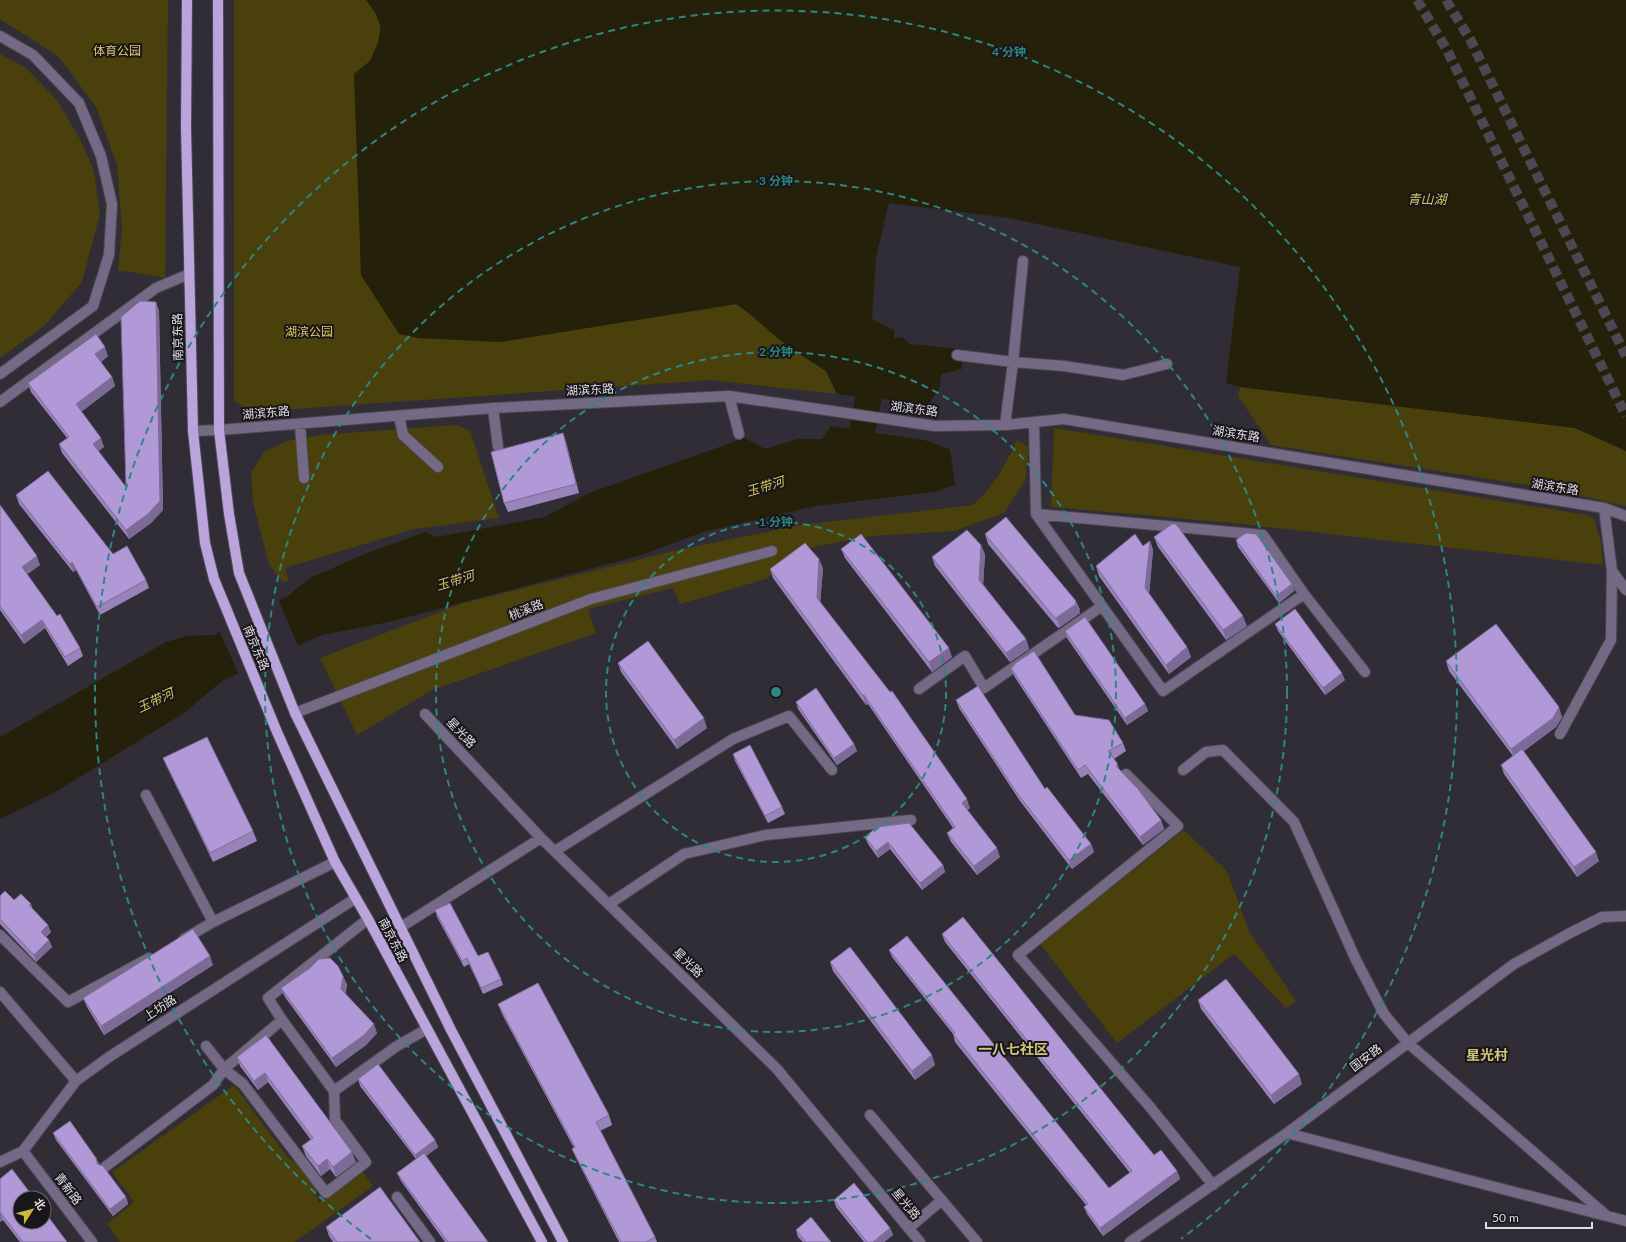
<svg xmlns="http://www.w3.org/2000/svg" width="1626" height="1242" viewBox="0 0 1626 1242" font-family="Lato,'Noto Sans SC',sans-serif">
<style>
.green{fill:#49400b}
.water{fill:#242009}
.pier{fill:#312d37}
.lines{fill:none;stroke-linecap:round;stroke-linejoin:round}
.river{stroke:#242009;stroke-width:26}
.major-tunnel{stroke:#4b4851;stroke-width:10;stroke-dasharray:10 5;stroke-linecap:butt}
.minor-casing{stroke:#4d4953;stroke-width:12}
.major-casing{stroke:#4d4953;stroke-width:12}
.minor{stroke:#746a85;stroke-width:10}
.major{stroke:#b9a4db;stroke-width:10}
.wall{fill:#9884ba}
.shaded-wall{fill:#7c6b97}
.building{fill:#b199d8;stroke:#7c6b97}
.ring{fill:none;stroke:#2e8680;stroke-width:2;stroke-dasharray:7 5}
.labels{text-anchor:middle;stroke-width:4;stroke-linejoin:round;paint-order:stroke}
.park-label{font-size:12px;fill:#ddcb66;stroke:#18161b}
.street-label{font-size:12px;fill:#e0dee4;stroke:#18161b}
.water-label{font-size:13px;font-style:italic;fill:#d3c15c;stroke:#18161b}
.quarter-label{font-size:14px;font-weight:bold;fill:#d5c779;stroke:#18161b}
.centre{fill:#2e8680;stroke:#18161b;stroke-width:2}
.ring-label{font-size:12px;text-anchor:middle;font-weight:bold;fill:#2e8680;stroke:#18161b;stroke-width:4;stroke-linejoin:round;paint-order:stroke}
</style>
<rect width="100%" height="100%" fill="#312d37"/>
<path class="green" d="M0 0H168L165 278 118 270 122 228 117 165 96 107 58 56 0 19Z
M234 0H366C386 25 382 34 370 61L399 334 419 338 500 342 736 304 751 315 787 346 826 371 837 394 711 380 250 412 234 400Z
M0 54 26 68 57 100 80 139 94 171 100 214 82 282 44 326 0 358Z
M1240 387 1575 428 1626 451V506L1546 488 1271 445 1238 396Z
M455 425 470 430 499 518 414 529 285 568 289 581 283 583 269 564 253 502 251 472 265 451 287 441 319 435Z
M1054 428 1587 515 1595 521 1601 543 1603 565 1233 523 1051 507Z
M1017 440 1029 448 1025 481 1004 513 954 531 872 536 803 549 766 579 680 604 673 588 588 609 596 633 432 690 357 735 320 658 460 604 678 550 801 525 973 505C993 487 1006 465 1017 440Z
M1184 830 1227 871 1249 931 1296 1001 1286 1008 1234 954 1117 1043 1040 944Z
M234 1085 288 1158 301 1166 316 1186 318 1203 363 1172 373 1186 295 1242H120L107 1224 134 1202 112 1172Z"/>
<path class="water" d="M366 0H1626V451L1575 428 1240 387 1226 383 1240 267 1009 218 889 203 876 257 872 319 894 330V338L902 337 910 344 961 349 962 369 941 374 940 386 929 404 837 394 826 371 787 346 751 315 736 304 500 342 419 338 399 334 361 275 354 74 370 61 378 43 381 27 375 12Z
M831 426 924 440 950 449 955 485 934 492 816 506 703 532 642 555 389 622 322 635 222 681 184 713 52 794 0 819V737L166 642 187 636 214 635 288 596 310 578 365 554 425 532 437 537 545 517 589 493 745 438 765 449 797 439H822Z"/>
<path class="pier" d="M278 599 299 648 239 675 219 630Z"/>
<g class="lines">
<path class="river" d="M850 460 857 458 871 384"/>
<path class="major-tunnel" d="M1417 0 1447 50 1626 416
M1446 0 1470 39 1626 356"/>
<defs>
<path id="minor" d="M0 36 33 55 79 103 101 156 112 204 109 255 93 306 0 374
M957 355 1013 362 1064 366 1123 375 1167 364
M729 396 739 434
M0 402 156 288 189 274
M493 408 498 447
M399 416 403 435 438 467
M1034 422 1036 514 1163 691 1304 594 1365 672
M300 424 304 478
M1005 425 1013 362 1023 261
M193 431 219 430 493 408 729 396 935 426 1005 425 1064 419 1604 508 1626 516
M1604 508 1612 571 1626 590
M1036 514 1263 535 1304 594
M919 689 965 656 984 688 1102 606
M295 713 591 599 772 551
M425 714 541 838 777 1069 920 1242
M1560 734 1611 640 1612 571
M1183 770 1206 752 1223 750 1294 822 1356 960 1384 1014 1408 1043 1607 1216
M1126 774 1178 826 1018 955 1150 1107 1213 1185
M146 795 213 922 335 862
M555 851 733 739 789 716 832 770
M609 904 684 854 766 835 911 820
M368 919 268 998 282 1020 334 1091 397 1046 427 1029
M401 927 541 838
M0 935 68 1002 149 958
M184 939 213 922
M0 992 76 1081
M206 1046 224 1069 243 1084 326 1193 366 1162 335 1120 334 1091
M870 1115 977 1242
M1287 1133 1626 1221
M23 1151 92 1242
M0 1162 23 1151 76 1081 109 1057 356 898
M105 1167 213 1085 224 1069 282 1020
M397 1197 430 1242
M909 1228 942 1200
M1130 1242 1287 1133 1514 964 1570 933 1602 917 1626 916"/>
<path id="major" d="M187 0 186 128 193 431 205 543 214 579 277 732 335 862 368 919 542 1242
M218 0 219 430 229 514 239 573 295 713 451 1030 563 1242"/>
</defs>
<use href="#minor" class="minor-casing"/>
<use href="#major" class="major-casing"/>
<use href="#minor" class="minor"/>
<use href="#major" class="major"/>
</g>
<path class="wall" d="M156 302 159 311 163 510 151 523 129 539 62 453 59 444 67 438 31 392 28 383 108 356 101 362 112 377 115 386 81 412 104 447 98 451 126 487Z
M563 433 566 442 579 493 508 512 504 503Z
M16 495 113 554 146 580 149 588 100 615 76 570 73 572 19 504Z
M0 505 40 565 27 574 80 648 83 656 68 666 45 628 24 644 0 610Z
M985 534 1076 601 1080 610 1079 611 1080 613 1060 627 1058 628 988 544Z
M1154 537 1247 626 1226 640 1158 547Z
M1236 540 1292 584 1294 591 1279 603 1238 547Z
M1150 541 1153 550 1149 593 1187 647 1191 657 1169 674 1099 576 1096 566 1143 546Z
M841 549 952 657 932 672 845 558Z
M985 554 983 584 1026 639 1029 649 1010 662 935 566 932 557Z
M823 568 820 603 970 808 967 810 1000 857 977 875 951 842 947 833 953 828 868 704 866 705 773 578 770 569Z
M1275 624 1345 680 1325 695 1278 631Z
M1065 631 1145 704 1148 711 1127 725 1067 638Z
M1446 661 1562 717 1556 727 1524 751 1599 861 1577 877 1504 774 1501 765 1513 756 1449 671Z
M618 663 707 728 677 749 621 672Z
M1014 664 1075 715 1123 743 1126 751 1114 759 1117 763 1120 771 1161 820 1164 829 1143 845 1088 774 1081 778 1014 676 1011 668 1015 665Z
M956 700 1045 789 1091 844 1094 852 1072 869 1020 801 959 708Z
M796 702 854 744 857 751 837 765 798 709Z
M733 754 782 807 785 814 768 823 735 761Z
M163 758 253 831 257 841 213 862 167 767Z
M877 827 943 865 945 872 922 890 890 849 878 858 868 844 865 837Z
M0 896 31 904 32 908 51 932 46 937 49 940 52 947 36 962 0 924Z
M435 910 501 979 503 985 483 994 469 964 464 967 437 917Z
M942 934 1154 1155 1177 1171 1180 1179 1103 1236 1087 1214 1084 1207 1086 1205 955 1042 953 1034 892 957 889 950 1109 1188 1130 1173 945 942Z
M830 962 935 1065 915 1080 833 971Z
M213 965 104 1035 87 1007 83 998Z
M343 976 347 985 345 994 377 1033 366 1045 336 1067 285 997 281 988Z
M1198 1000 1302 1084 1274 1104 1201 1009Z
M498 1004 609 1115 612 1125 600 1131 655 1237 657 1242H619L576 1158 572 1149 574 1148 502 1014Z
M266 1035 356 1162 336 1177 330 1169 321 1176 306 1156 302 1146 311 1140 268 1082 258 1090 240 1066 237 1057Z
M358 1079 435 1140 438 1147 426 1156 488 1242H445L401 1181 397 1173 416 1159 360 1086Z
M53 1133 96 1158 99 1164 126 1197 128 1204 113 1216 56 1140Z
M0 1179 67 1242H20L3 1220 0 1222Z
M834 1200 890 1228 893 1235 884 1242H864L836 1207Z
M326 1227 420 1242H333L329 1236Z
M796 1230 831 1242H803L798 1237Z"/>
<path class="shaded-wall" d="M156 302 159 311 163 510 151 523 129 539 126 530Z
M105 347 108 356 99 363 95 354Z
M112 377 115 386 79 413 76 404Z
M563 433 566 442 579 493 576 484Z
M101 438 104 447 96 453 93 444Z
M1150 541 1153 550 1149 597 1145 588Z
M981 545 985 554 983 589 979 580Z
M37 556 40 565 25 576 22 567Z
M819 559 823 568 820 607 817 598Z
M72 562 76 570 73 572 70 564Z
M1292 584 1294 591 1279 603 1276 596Z
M1076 601 1080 610 1079 611 1080 613 1060 627 1056 618Z
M1243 616 1247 626 1226 640 1223 630Z
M42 620 45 628 24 644 21 635Z
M1026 639 1029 649 1010 662 1006 653Z
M1187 647 1191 657 1169 674 1166 665Z
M949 648 952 657 932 672 929 662Z
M1342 673 1345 680 1325 695 1323 688Z
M864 695 868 704 866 705 863 696Z
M1145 704 1148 711 1127 725 1125 718Z
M1559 707 1562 717 1556 727 1514 758 1511 749Z
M704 718 707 728 677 749 674 740Z
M854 744 857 751 837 765 834 758Z
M1117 763 1120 771 1117 767Z
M967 799 970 808 965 812 962 803Z
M1161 820 1164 829 1143 845 1140 837Z
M888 842 890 849 878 858 876 851Z
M1091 844 1094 852 1072 869 1069 860Z
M997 848 1000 857 977 875 974 866Z
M1596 852 1599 861 1577 877 1574 867Z
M943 865 945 872 922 890 920 883Z
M48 925 51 932 44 939 41 932Z
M49 940 52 947 36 962 34 955Z
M210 956 213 965 104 1035 101 1026Z
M343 976 347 985 345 999 341 989Z
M374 1024 377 1033 366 1045 336 1067 332 1058Z
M932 1055 935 1065 915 1080 912 1071Z
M265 1073 268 1082 258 1090 254 1081Z
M1299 1074 1302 1084 1274 1104 1271 1095Z
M435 1140 438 1147 418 1162 415 1155Z
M352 1152 356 1162 336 1177 333 1167Z
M327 1159 330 1169 321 1176 318 1166Z
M1177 1171 1180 1179 1103 1236 1100 1228Z
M126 1197 128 1204 113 1216 110 1209Z
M0 1212 3 1220 0 1222Z
M890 1228 893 1235 884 1242H873Z"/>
<path class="building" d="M140 301 156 302 160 501 148 514 126 530 59 444 69 437 28 383 96 334 105 347 95 354 112 377 76 404 101 438 93 444 126 487 121 317Z
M563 433 576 484 504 503 491 452Z
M48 471 113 554 127 546 146 580 97 607 72 562 70 564 16 495Z
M0 505 37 556 22 567 57 616 60 614 80 648 65 657 42 620 21 635 0 606Z
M1006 517 1076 601 1075 602 1076 604 1056 618H1055L985 534Z
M1172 524H1176L1243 616 1223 630 1154 537Z
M967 530 981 545 979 580 1026 639 1006 653 932 557Z
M1246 533 1256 534 1292 584 1276 596 1236 540Z
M861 534 949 648 929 662 841 549Z
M1135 534 1143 546 1150 541 1145 588 1187 647 1166 665 1096 566Z
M805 543 819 559 817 598 890 692 892 691 967 799 962 803 997 848 974 866 947 833 955 827 864 695 863 696 770 569Z
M1295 609 1342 673 1323 688 1275 624Z
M1085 617 1145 704 1125 718 1065 631Z
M1496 624 1559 707 1553 718 1511 749 1446 661Z
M648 641 704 718 674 740 618 663Z
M1034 651 1075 715 1109 720 1123 743 1108 751 1117 763V767L1138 789 1161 820 1140 837 1085 765 1078 770 1011 668 1015 665 1014 664Z
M978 686 1045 789 1047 787 1091 844 1069 860 1017 793 956 700Z
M816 688 854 744 834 758 796 702Z
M207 737 253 831 210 853 163 758Z
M750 745 782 807 765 816 733 754Z
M1522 749 1596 852 1574 867 1501 765Z
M909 823 943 865 920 883 888 842 876 851 865 837 877 827Z
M5 891 14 900 21 894 31 904 29 905 48 925 41 932 49 940 34 955 0 919V896Z
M450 903 478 956 488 952 501 979 481 988 467 958 462 961 435 910Z
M963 917 1154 1155 1161 1150 1177 1171 1100 1228 1084 1207 1088 1204 953 1034 955 1033 889 950 907 936 1109 1188 1132 1171 942 934Z
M193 929 210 956 101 1026 83 998Z
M850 947 932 1055 912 1071 830 962Z
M330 958 338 966 343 976 341 989 374 1024 363 1036 332 1058 281 988 310 968 319 959Z
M1226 979 1299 1074 1271 1095 1198 1000Z
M538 983 609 1115 596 1122 655 1237 646 1242H621L572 1149 575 1147 498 1004Z
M266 1035 352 1152 333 1167 327 1159 318 1166 302 1146 313 1138 265 1073 254 1081 237 1057Z
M378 1064 435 1140 415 1155 358 1079Z
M70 1121 96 1158 97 1164 103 1166 126 1197 110 1209 53 1133Z
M424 1153 488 1242H448L397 1173Z
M12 1169 34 1198H20V1222H44V1211L67 1242H23L0 1212V1179Z
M854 1183 890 1228 873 1242H867L834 1200Z
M380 1187 420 1242H337L326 1227Z
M811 1217 831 1242H806L796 1230Z"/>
<g class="ring">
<circle cx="776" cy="692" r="170"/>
<circle cx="776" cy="692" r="340"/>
<circle cx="776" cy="692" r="511"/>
<path d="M371 1239A681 681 0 1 1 1181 1239"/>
</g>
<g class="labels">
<g class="park-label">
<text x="117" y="55">体育公园</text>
<text x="309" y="336">湖滨公园</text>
</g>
<g class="street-label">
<text transform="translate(178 337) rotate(-91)" y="4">南京东路</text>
<text transform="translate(590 390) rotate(-3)" y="4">湖滨东路</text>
<text transform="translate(914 409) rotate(7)" y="4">湖滨东路</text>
<text transform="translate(266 413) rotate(-5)" y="4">湖滨东路</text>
<text transform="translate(1236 434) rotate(9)" y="4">湖滨东路</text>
<text transform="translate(1555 487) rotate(9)" y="4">湖滨东路</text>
<text transform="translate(526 610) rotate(-21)" y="4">桃溪路</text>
<text transform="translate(256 648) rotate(67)" y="4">南京东路</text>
<text transform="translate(461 733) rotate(47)" y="4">星光路</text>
<text transform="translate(393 940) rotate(62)" y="4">南京东路</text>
<text transform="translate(688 963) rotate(44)" y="4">星光路</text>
<text transform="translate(160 1008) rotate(-33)" y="4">上坊路</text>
<text transform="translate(1366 1058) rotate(-37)" y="4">国安路</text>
<text transform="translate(68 1189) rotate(53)" y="4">青新路</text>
<text transform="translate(906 1204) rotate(50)" y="4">星光路</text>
</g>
<g class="water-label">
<text x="1427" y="204">青山湖</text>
<text transform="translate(765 486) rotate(-17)" y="5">玉带河</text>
<text transform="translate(455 580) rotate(-17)" y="5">玉带河</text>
<text transform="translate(155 700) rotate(-25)" y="5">玉带河</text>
</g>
<g class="quarter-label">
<text x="1013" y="1054">一八七社区</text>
<text x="1487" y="1060">星光村</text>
</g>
</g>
<circle cx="776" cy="692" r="6" class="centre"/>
<g class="ring-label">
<text x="1009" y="56">4 分钟</text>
<text x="776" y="185">3 分钟</text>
<text x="776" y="356">2 分钟</text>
<text x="776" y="526">1 分钟</text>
</g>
<g transform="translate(32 1210) rotate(54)"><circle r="19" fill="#18161b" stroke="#68666b"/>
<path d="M0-3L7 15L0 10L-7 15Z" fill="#ceb938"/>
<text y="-6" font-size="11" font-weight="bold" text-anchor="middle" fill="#e0dee4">北</text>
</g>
<path d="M1486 1222v6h106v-6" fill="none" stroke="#e0dee4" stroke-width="2"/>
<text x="1492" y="1222" font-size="12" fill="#e0dee4" stroke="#18161b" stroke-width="3" paint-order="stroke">50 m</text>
</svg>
